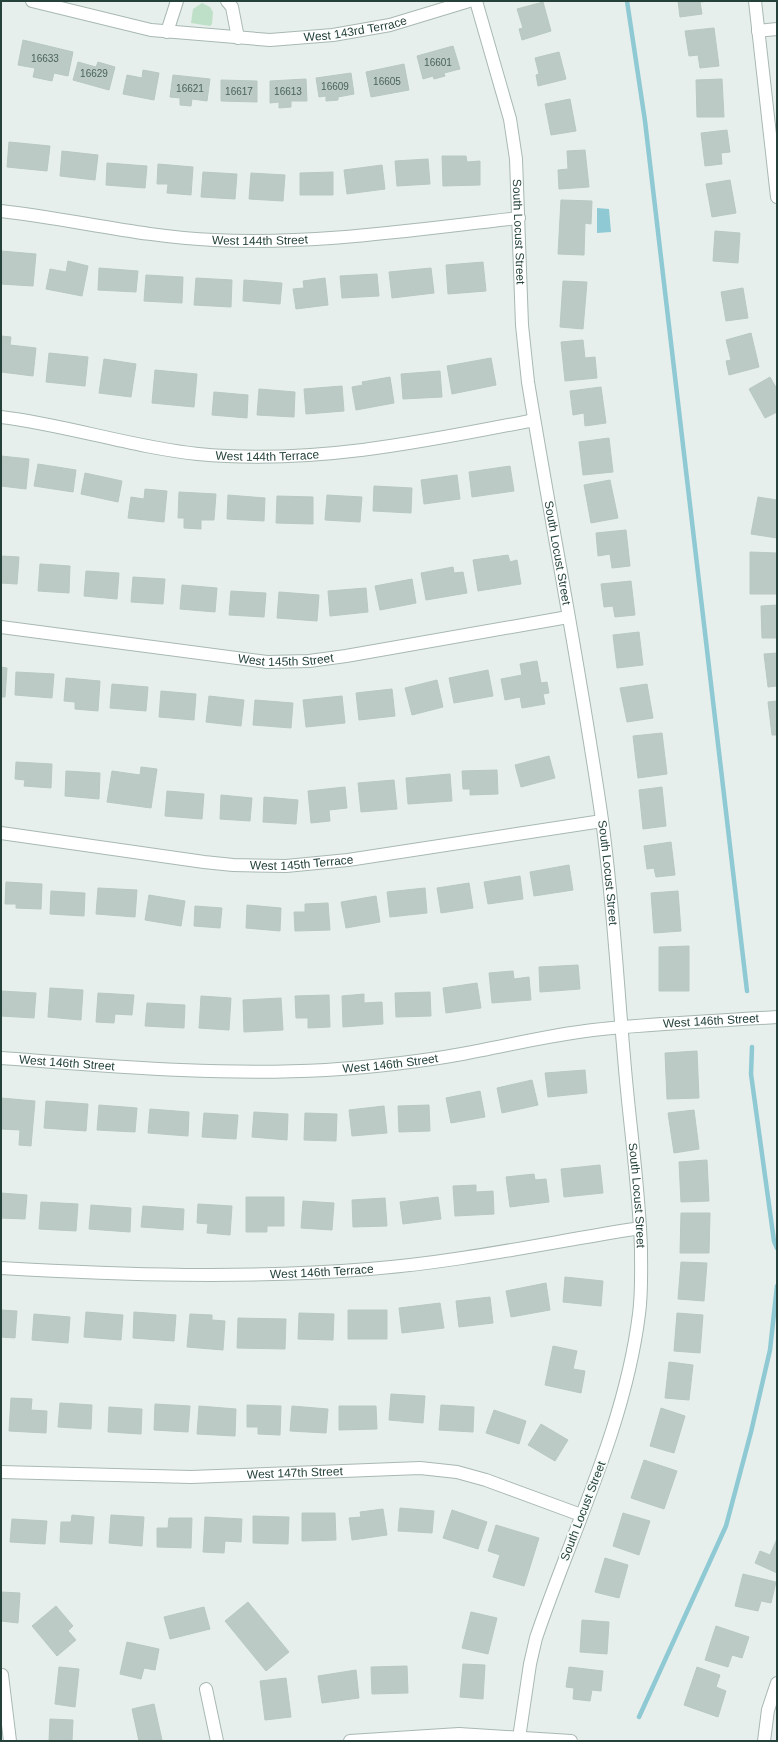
<svg xmlns="http://www.w3.org/2000/svg" width="778" height="1742" viewBox="0 0 778 1742" font-family="Arial,sans-serif">
<style>
.green{fill:#bfe0c8}
.water{fill:#8ec9d4}
.lines{fill:none;stroke-linecap:round;stroke-linejoin:round}
.stream{stroke:#8ec9d4;stroke-width:4.5}
.building{fill:#bbcac4;stroke:#b8c9c2}
.minor-casing{stroke:#a8b8b2;stroke-width:14}
.tertiary-casing{stroke:#a8b8b2;stroke-width:14}
.minor{stroke:#fff;stroke-width:12}
.tertiary{stroke:#fff;stroke-width:12}
.labels{text-anchor:middle;stroke-width:4;stroke-linejoin:round;paint-order:stroke}
.number-label{font-size:10px;fill:#4a645c}
.street-label{font-size:12px;fill:#24423a;stroke:#f7fbf9}
</style>
<rect width="100%" height="100%" fill="#e6efeb"/>
<path class="green" d="M202 3 210 7 213 12 212 24 210 26 191 23 193 9Z"/>
<path class="water" d="M597 208 609 209 611 232 597 233Z"/>
<g class="lines">
<path class="stream" d="M627 1 645 121 747 991
M752 1047 751 1074 774 1241 777 1248
M639 1717 726 1526 751 1432 770 1350 777 1286"/>
</g>
<path class="building" d="M678 1H710L700 2 702 14 680 17Z
M543 2 551 31 522 40 519 29 523 28 517 9Z
M714 28 719 66 700 68 698 55 689 56 685 31Z
M23 40 73 52 68 76 54 73 52 81 33 77 35 68 18 65Z
M453 46 460 69 444 73 445 76 434 79 433 76 423 79 417 56Z
M559 52 566 79 538 86 536 75 539 74 535 58Z
M78 62 96 67 98 62 115 67 109 90 73 80Z
M404 64 409 90 371 97 366 72Z
M143 70 159 73 154 100 123 94 127 75 142 78Z
M351 73 354 94 338 97V100L326 101V96L319 97 316 78Z
M173 75 210 79 207 101 192 99 191 106 180 105V98L170 97Z
M306 79 307 101H291V107L279 108V102L270 103V81Z
M722 79 724 117H697L696 80Z
M221 80 257 81V102L221 101Z
M570 99 576 131 551 135 545 104Z
M727 130 730 152 721 153 722 164 705 166 701 133Z
M9 142 50 146 47 171 7 167Z
M585 150 589 187 559 189 558 170 568 169 567 151Z
M62 151 98 155 95 180 60 176Z
M442 156H466L467 162 480 161V185L443 186Z
M428 159 430 184 397 186 395 161Z
M107 163 147 166 145 188 106 185Z
M158 164 193 167 191 195 167 193 168 184H157Z
M382 165 385 189 347 194 344 170Z
M203 172 237 174 235 199 201 197Z
M333 172V195H300V173Z
M251 173 285 175 283 201 249 199Z
M730 180 736 213 712 217 706 184Z
M561 200 592 201 591 224 585 223 584 255 558 254Z
M715 231 740 233 738 263 713 261Z
M1 251 36 254 33 286 1 284Z
M68 261 88 266 82 296 46 289 50 269 66 272Z
M483 262 486 291 448 294 446 265Z
M99 268 138 271 136 292 98 290Z
M431 268 434 293 392 298 389 272Z
M377 274 379 296 342 298 340 276Z
M146 275 183 277 182 303 144 301Z
M196 278 232 280 231 307 194 305Z
M325 278 328 305 296 309 293 289 304 288 303 281Z
M244 280 282 283 280 304 243 301Z
M563 281 587 282 583 329 560 327Z
M743 288 748 318 726 321 721 292Z
M751 333 759 367 729 375 726 361 731 360 726 340Z
M1 336 11 337 10 345 36 348 33 376 1 372Z
M583 340 585 358 595 357 597 378 565 381 561 342Z
M49 353 88 357 85 386 46 382Z
M491 358 496 385 452 394 447 366Z
M104 359 136 364 131 397 99 393Z
M155 370 197 374 194 407 152 403Z
M440 371 442 397 403 399 401 374Z
M390 377 394 403 356 410 352 387 363 385 362 382Z
M770 377 777 389V412L765 418 749 389Z
M342 386 344 411 306 414 304 389Z
M601 387 606 423 585 426 584 413 573 415 570 391Z
M259 389 295 392 294 417 257 415Z
M214 392 248 395 247 418 212 415Z
M609 438 613 472 583 475 579 442Z
M1 456 29 459 26 489 1 486Z
M38 464 76 470 73 492 34 486Z
M510 466 514 491 472 497 469 472Z
M85 473 122 481 118 502 81 494Z
M457 475 460 499 424 504 421 480Z
M610 480 618 518 591 523 584 485Z
M374 486 412 488 411 513 373 511Z
M145 489 167 491 164 522 128 518 131 497 144 499Z
M179 492 216 494 214 520H201V529L184 528V518H178Z
M228 495 265 498 264 521 227 519Z
M327 495 362 497 360 522 325 520Z
M277 496 313 497V524L276 523Z
M758 497 777 500V538L751 534Z
M626 530 630 566 612 568 610 554 598 556 596 533Z
M750 552 777 553V594H750Z
M508 555 510 562 517 560 521 584 478 591 473 560Z
M1 556 19 557 17 584 1 583Z
M40 564 70 566 69 593 38 591Z
M453 567 454 573 463 572 467 593 426 600 421 573Z
M86 571 119 573 117 599 84 596Z
M133 577 165 579 163 604 131 602Z
M412 579 416 603 380 610 375 586Z
M631 581 635 615 615 617 613 606 604 607 601 584Z
M182 585 217 588 215 612 180 609Z
M366 588 368 612 330 616 328 591Z
M231 591 266 593 264 617 229 615Z
M279 592 319 595 317 621 277 618Z
M777 605V638H762L761 606Z
M639 632 643 665 617 668 613 635Z
M777 653V686L768 687 764 654Z
M537 661 541 683 547 682 549 693 543 694 545 704 522 708 520 697 505 700 501 679 522 675 520 664Z
M1 667 7 668 5 697H1Z
M488 670 493 696 454 703 449 678Z
M16 672 54 674 52 698 15 695Z
M66 678 100 681 98 711 75 709V702L64 701Z
M437 680 443 707 412 715 405 688Z
M112 684 148 687 146 711 110 708Z
M647 684 653 718 627 722 620 688Z
M392 689 395 716 359 720 356 693Z
M161 691 196 694 194 720 159 717Z
M209 696 244 700 241 726 206 722Z
M342 696 345 723 306 727 303 700Z
M255 700 293 703 291 728 253 725Z
M777 701V735H772L768 702Z
M662 733 667 774 638 778 633 736Z
M549 756 555 778 521 787 515 765Z
M16 762 52 764 51 788 24 786 25 780 15 779Z
M141 767 157 769 151 808 107 802 112 771 140 775Z
M497 770 498 794 470 795V789H463L462 771Z
M66 771 100 773 99 799 65 796Z
M450 774 452 801 408 804 406 778Z
M394 780 397 809 361 812 358 783Z
M345 787 347 808 329 810 330 821 311 823 308 791Z
M662 787 666 826 643 829 639 790Z
M167 791 204 794 202 819 165 816Z
M221 795 252 798 250 821 220 819Z
M264 797 298 800 296 824 263 822Z
M671 842 675 875 656 877 654 868 647 869 644 846Z
M569 865 573 890 534 896 530 872Z
M520 876 523 899 488 904 484 882Z
M6 882 42 884 41 909 16 908V904H5Z
M469 883 473 908 441 913 437 888Z
M98 888 137 890 135 917 96 914Z
M425 888 427 913 390 917 387 892Z
M51 891 85 893 84 916 50 914Z
M678 891 681 931 654 933 651 893Z
M149 895 185 901 181 926 145 920Z
M376 896 380 922 346 928 341 902Z
M328 903 330 930 295 931 294 912H305V904Z
M247 905 281 908 280 931 246 928Z
M195 906 222 908 220 928 194 926Z
M689 946V991H659V947Z
M578 965 580 989 540 992 539 967Z
M513 971 514 979 529 977 531 1000 492 1003 489 973Z
M477 983 481 1008 446 1013 443 988Z
M50 988 83 990 81 1020 48 1017Z
M1 991 36 993 34 1018 1 1016Z
M430 992 431 1016 396 1017 395 993Z
M98 993 134 995 132 1015 115 1014 114 1023 96 1022Z
M364 994V1003L382 1002 383 1024 343 1027 342 996Z
M329 995 330 1027 308 1028V1018H296L295 996Z
M201 996 231 998 229 1030 199 1028Z
M281 998 283 1030 244 1032 243 1000Z
M147 1003 185 1005 184 1028 145 1026Z
M697 1051 699 1098 667 1099 665 1053Z
M585 1070 587 1093 548 1097 545 1073Z
M532 1080 538 1105 502 1113 497 1088Z
M480 1091 485 1117 451 1123 446 1098Z
M1 1098 35 1101 31 1146 19 1145 20 1130 1 1129Z
M46 1101 88 1104 86 1131 44 1128Z
M99 1105 137 1108 135 1132 97 1130Z
M429 1105 430 1131 399 1132 398 1106Z
M384 1106 387 1133 352 1136 349 1110Z
M150 1109 189 1112 188 1136 148 1133Z
M694 1110 699 1149 674 1153 668 1113Z
M254 1112 288 1114 287 1140 252 1137Z
M204 1113 238 1115 236 1139 202 1137Z
M305 1113 337 1114 336 1141 304 1140Z
M707 1160 709 1201 681 1202 679 1162Z
M600 1165 603 1193 564 1197 561 1169Z
M534 1174 535 1180 546 1179 549 1202 510 1207 506 1177Z
M476 1185V1192L493 1191 494 1214 455 1216 453 1186Z
M1 1193 27 1195 25 1219 1 1218Z
M246 1197H284V1226H267V1232H246Z
M438 1197 441 1219 403 1224 400 1202Z
M385 1198 387 1226 353 1227 352 1200Z
M303 1201 334 1203 332 1230 301 1228Z
M41 1202 78 1204 76 1231 39 1229Z
M198 1204 232 1206 230 1235 207 1233 208 1224 197 1223Z
M91 1205 131 1208 130 1232 89 1229Z
M143 1206 184 1209 183 1230 141 1227Z
M681 1213H710L709 1253H680Z
M681 1262 707 1263 704 1301 678 1299Z
M565 1277 603 1281 601 1306 563 1302Z
M546 1283 550 1310 511 1317 506 1291Z
M490 1297 493 1323 459 1327 456 1301Z
M440 1303 444 1328 402 1333 399 1308Z
M1 1310 17 1311 15 1338 1 1337Z
M348 1310H387V1339H348Z
M86 1312 123 1315 121 1340 84 1337Z
M134 1312 176 1315 174 1341 133 1338Z
M299 1313 334 1314 333 1340 298 1339Z
M677 1313 703 1315 700 1353 674 1351Z
M34 1314 70 1317 68 1343 32 1340Z
M190 1314 212 1315V1320L225 1321 223 1350 187 1347Z
M238 1318 286 1319 285 1349 237 1348Z
M553 1346 577 1351 573 1369 585 1371 581 1393 545 1385Z
M669 1362 693 1365 689 1400 665 1398Z
M391 1394 425 1396 423 1423 389 1420Z
M11 1398 32 1399 31 1410 47 1411 46 1433 9 1431Z
M60 1403 92 1405 91 1429 58 1427Z
M155 1404 190 1406 188 1432 154 1430Z
M247 1405 281 1406 280 1435 258 1434V1427H247Z
M441 1405 474 1407 473 1432 439 1430Z
M199 1406 236 1409 235 1436 197 1434Z
M292 1406 328 1409 326 1433 290 1431Z
M339 1406H376L377 1429 339 1430Z
M109 1407 142 1409 141 1434 108 1432Z
M661 1408 685 1416 674 1453 650 1446Z
M494 1410 526 1421 519 1444 486 1433Z
M541 1424 568 1440 555 1461 528 1445Z
M644 1460 677 1471 664 1509 631 1498Z
M400 1508 434 1511 432 1533 398 1531Z
M383 1509 387 1535 352 1540 349 1518 361 1517 360 1512Z
M452 1510 487 1522 478 1549 443 1538Z
M302 1513H335L336 1540 302 1541Z
M623 1513 650 1521 639 1555 613 1546Z
M72 1515 94 1517 92 1544 60 1542 61 1522H71Z
M111 1515 144 1517 142 1546 109 1543Z
M253 1516 289 1517 288 1544 253 1543Z
M205 1517 242 1519 241 1542 225 1541 224 1553 203 1552Z
M169 1518H192L191 1548 157 1547V1528H168Z
M12 1519 47 1521 45 1544 10 1542Z
M496 1525 539 1538 524 1586 493 1577 500 1555 488 1551Z
M777 1539V1573L755 1563 760 1551 770 1555Z
M605 1558 628 1565 619 1598 595 1592Z
M743 1574 776 1582 771 1603 761 1601 758 1611 735 1606Z
M1 1592 20 1593 18 1623 1 1621Z
M248 1602 289 1652 266 1671 225 1621Z
M56 1606 73 1626 68 1631 76 1640 57 1656 32 1626Z
M204 1607 210 1629 170 1639 164 1617Z
M471 1612 497 1618 488 1654 462 1648Z
M582 1620 609 1622 607 1654 580 1652Z
M716 1626 749 1637 742 1658 732 1655 728 1667 705 1660Z
M127 1642 159 1649 155 1670 144 1668 141 1679 120 1674Z
M463 1664 485 1665 483 1699 460 1697Z
M407 1666 408 1693 372 1694 371 1667Z
M59 1667 79 1669 75 1707 55 1704Z
M569 1667 603 1671 601 1691 592 1690 590 1701 573 1699 574 1688 566 1687Z
M697 1667 720 1675 716 1687 726 1691 718 1717 684 1705Z
M356 1670 359 1698 322 1703 318 1676Z
M286 1678 291 1717 265 1720 260 1681Z
M154 1704 162 1740 139 1741 132 1709Z
M50 1719 73 1720 72 1741H49Z"/>
<g class="lines">
<defs>
<g id="minor">
<path id="s1" d="M32 1 151 30 270 40 333 35 390 25 469 1"/>
<path d="M227 1 232 7 238 38"/>
<path d="M755 1 777 197"/>
<path d="M758 31 777 29"/>
<path d="M167 32 177 1"/>
<path id="s2" d="M1 211C72 219 142 237 214 240 316 245 418 229 519 218"/>
<path id="s3" d="M1 417C67 425 131 447 198 454 311 465 423 442 534 420"/>
<path id="s4" d="M1 627 267 662 309 661 346 656 568 617"/>
<path id="s5" d="M1 833 204 862 233 865 286 866 348 860 602 821"/>
<path id="s6" d="M1 1058C109 1066 217 1076 326 1070 371 1067 418 1062 462 1054 506 1046 549 1035 593 1030 654 1023 716 1021 777 1017"/>
<path id="s7" d="M1 1268C123 1275 247 1279 369 1269 460 1262 550 1242 640 1228"/>
<path id="s8" d="M1 1472 191 1477 420 1468 457 1472 486 1480 581 1515"/>
<path d="M2 1675 10 1741"/>
<path d="M206 1689 217 1741"/>
<path d="M764 1741 768 1710 777 1683"/>
</g>
<g id="tertiary">
<path id="s9" d="M476 1 510 119 516 159 522 325 528 382C552 528 581 674 602 820 613 899 617 978 624 1057 629 1121 639 1185 641 1249 641 1271 642 1292 639 1314 625 1427 572 1531 536 1638L530 1664 519 1738"/>
<path d="M350 1741 459 1734 571 1741"/>
</g>
</defs>
<use href="#minor" class="minor-casing"/>
<use href="#tertiary" class="tertiary-casing"/>
<use href="#minor" class="minor"/>
<use href="#tertiary" class="tertiary"/>
</g>
<g class="labels">
<g class="number-label">
<text x="45" y="62">16633</text>
<text x="438" y="66">16601</text>
<text x="94" y="77">16629</text>
<text x="387" y="85">16605</text>
<text x="335" y="90">16609</text>
<text x="190" y="92">16621</text>
<text x="239" y="95">16617</text>
<text x="288" y="95">16613</text>
</g>
<g class="street-label">
<text dy="4" stroke="none"><textPath href="#s1" startOffset="328">West 143rd Terrace</textPath></text>
<text dy="4" stroke="none"><textPath href="#s9" startOffset="236">South Locust Street</textPath></text>
<text dy="4" stroke="none"><textPath href="#s2" startOffset="261">West 144th Street</textPath></text>
<text dy="4" stroke="none"><textPath href="#s3" startOffset="270">West 144th Terrace</textPath></text>
<text dy="4" stroke="none"><textPath href="#s9" startOffset="560">South Locust Street</textPath></text>
<text dy="4" stroke="none"><textPath href="#s4" startOffset="287">West 145th Street</textPath></text>
<text dy="4" stroke="none"><textPath href="#s5" startOffset="303">West 145th Terrace</textPath></text>
<text dy="4" stroke="none"><textPath href="#s9" startOffset="884">South Locust Street</textPath></text>
<text dy="4" stroke="none"><textPath href="#s6" startOffset="714">West 146th Street</textPath></text>
<text dy="4" stroke="none"><textPath href="#s6" startOffset="66">West 146th Street</textPath></text>
<text dy="4" stroke="none"><textPath href="#s6" startOffset="390">West 146th Street</textPath></text>
<text dy="4" stroke="none"><textPath href="#s9" startOffset="1208">South Locust Street</textPath></text>
<text dy="4" stroke="none"><textPath href="#s7" startOffset="321">West 146th Terrace</textPath></text>
<text dy="4" stroke="none"><textPath href="#s8" startOffset="294">West 147th Street</textPath></text>
<text transform="translate(583 1511) rotate(-69)" y="4">South Locust Street</text>
</g>
</g>
<rect width="778" height="1742" fill="none" stroke="#24423a" stroke-width="4"/>
</svg>
